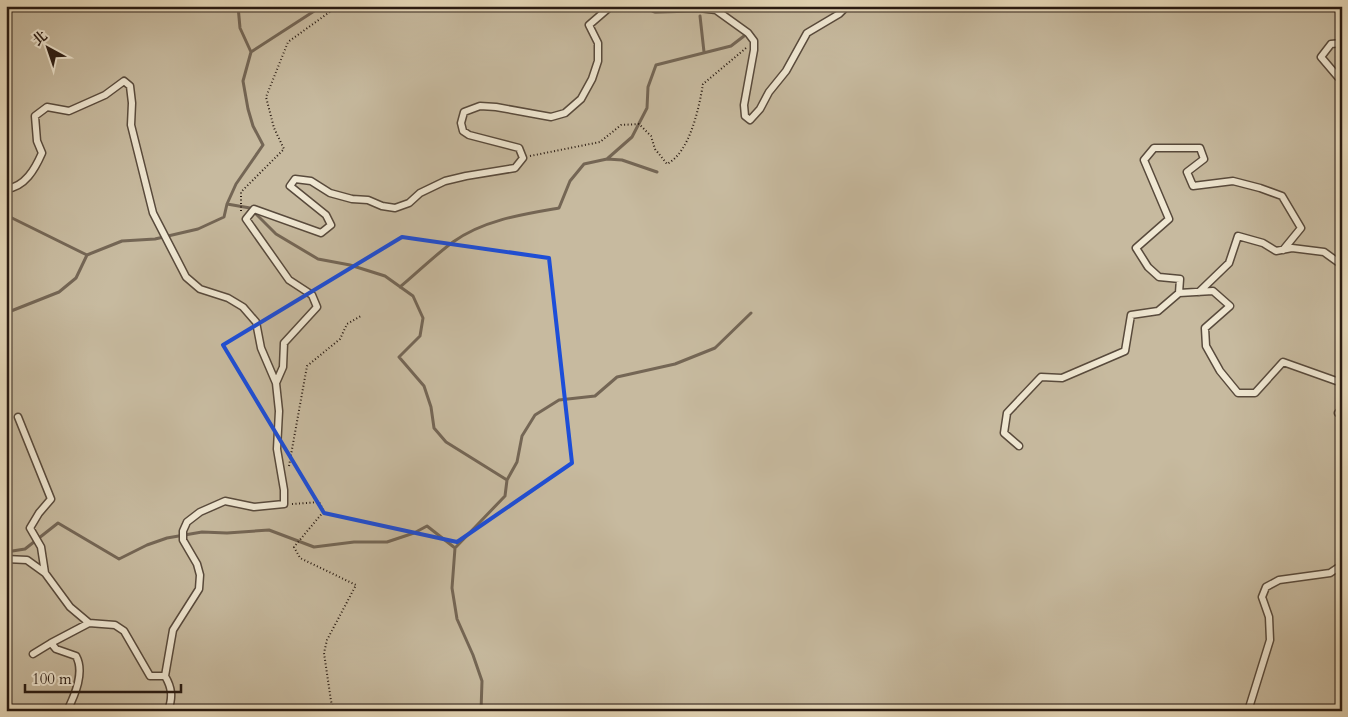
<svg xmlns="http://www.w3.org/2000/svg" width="1348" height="717" viewBox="0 0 1348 717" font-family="Cardo,'Noto Serif TC',serif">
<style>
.green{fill:#c7ba9f;stroke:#786a58}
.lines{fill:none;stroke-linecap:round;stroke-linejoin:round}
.stream{stroke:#746655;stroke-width:3}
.lane-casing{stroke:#584a3c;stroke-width:9}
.path{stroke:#281a12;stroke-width:2;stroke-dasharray:1 2.5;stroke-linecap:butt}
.lane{stroke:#f0e8d3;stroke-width:6}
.marked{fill:none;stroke:#1d4ed8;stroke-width:4;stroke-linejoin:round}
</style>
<rect width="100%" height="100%" fill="#e8dbbc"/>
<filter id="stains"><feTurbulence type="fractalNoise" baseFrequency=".004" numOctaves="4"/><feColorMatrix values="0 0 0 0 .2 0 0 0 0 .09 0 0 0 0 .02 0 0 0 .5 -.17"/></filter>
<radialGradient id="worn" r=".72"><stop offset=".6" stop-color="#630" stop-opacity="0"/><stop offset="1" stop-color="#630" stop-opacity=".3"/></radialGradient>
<path class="green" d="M6 6H1342V711H6Z"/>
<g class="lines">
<path class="stream" d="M238 6 240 28 251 52 243 81 248 109 253 126 263 145 236 184 227 204 250 208 276 234 318 259 350 265 385 276 413 296 423 318 420 336 399 357 424 386 431 407 434 428 446 442 507 480 505 496 455 548 452 588 457 619 473 655 482 681 481 711
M700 16 704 52
M251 52 322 6
M607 159 622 160 657 172
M6 217 12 218 87 255 122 241 155 239 198 229 224 217 227 204
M400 287C418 272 434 256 453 242 483 220 524 214 559 208L570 181 584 164 607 159 632 137 647 108 648 87 656 65 731 46 744 36
M6 313 59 292 76 278 87 255
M507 480 517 462 522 436 535 415 559 400 595 396 617 377 675 364 715 348 751 313
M6 552 25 549 58 523 119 559 147 545 167 538 202 532 227 533 269 530 314 547 354 542H387L414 533 427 526 455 548"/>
<defs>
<path id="lane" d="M649 6 655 9 699 8 716 10 748 33 754 41V50L744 105 745 116 750 120 760 109 769 92 786 71 807 33 839 14 847 6
M1338 77 1321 57 1331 44 1342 43
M6 189C25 187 35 169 42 153L37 141 35 116 47 107 69 111 105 95 124 81 130 86 132 103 131 125 153 213 186 277 200 289 228 298 243 307 256 322 261 348 276 383
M1199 292 1229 263 1238 236 1263 243 1276 251 1292 248 1324 252 1342 265
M1179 293 1180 279 1159 277 1148 267 1136 248 1169 219 1144 160 1154 148H1200L1204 159 1187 172 1193 186 1233 181 1260 188 1282 196 1301 228 1283 250
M1342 409 1338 413 1342 414
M18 417 51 499 39 513 30 528 41 547 45 573
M1019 446 1004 433 1007 413 1041 377 1062 378 1125 351 1131 315 1158 311 1179 293 1213 291 1230 306 1205 328 1206 346 1220 371 1238 393H1255L1283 362 1342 383
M6 559 27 560 45 573 70 607 89 623 115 625 124 631 150 676H165
M33 654 51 643
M67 711C75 695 85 672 76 656L56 649 51 643 89 623
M168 711C173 697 172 688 165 676L173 630 199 589 200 575 197 564 183 540V531L187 522 200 512 225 501 254 507 284 504V490L277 449 279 411 276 383 283 367 284 343 317 307 312 295 289 280 246 219 254 209 321 233 331 225 326 215 290 186 295 179 311 181 330 193 352 199 368 200 382 206 395 208 409 203 420 193 445 181 466 176 515 168 523 158 519 148 469 135 463 131 461 123 464 112 480 106 496 107 551 117 565 113 581 99 592 79 598 61V43L589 25 611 6
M1248 711 1270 640 1269 617 1262 597 1266 587 1279 580 1330 573 1342 565"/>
</defs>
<use href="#lane" class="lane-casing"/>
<path class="path" d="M530 156 600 142 621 125 639 124 651 136 655 149 667 164C690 152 699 108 703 84L746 48
M241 211V192L284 149 274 128 266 97 288 42 338 6
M289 466 307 366 340 339 347 324 361 316
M292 504 319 502 324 511 294 547 300 558 356 585 327 640 324 653 331 701 334 711"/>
<use href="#lane" class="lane"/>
</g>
<path class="marked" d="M402 237 549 258 572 463 457 542 324 513 223 345Z"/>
<rect width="1348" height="717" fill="none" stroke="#e8dbbc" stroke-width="25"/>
<rect x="8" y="8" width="1333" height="702" fill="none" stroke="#281a12" stroke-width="2.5"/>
<rect x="12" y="12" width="1323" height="692" fill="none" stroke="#281a12"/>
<g transform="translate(48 48) rotate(320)" stroke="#f0e8d3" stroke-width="4" paint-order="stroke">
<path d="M0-4L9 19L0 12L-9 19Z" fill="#281a12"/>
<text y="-8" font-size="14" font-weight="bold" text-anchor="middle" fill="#281a12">北</text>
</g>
<path d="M25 684v8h156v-8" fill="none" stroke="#281a12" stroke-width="2.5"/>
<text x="32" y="684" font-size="15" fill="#281a12" stroke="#f0e8d3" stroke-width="4" paint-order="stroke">100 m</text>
<rect width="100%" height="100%" filter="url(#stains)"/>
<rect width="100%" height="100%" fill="url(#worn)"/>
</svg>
